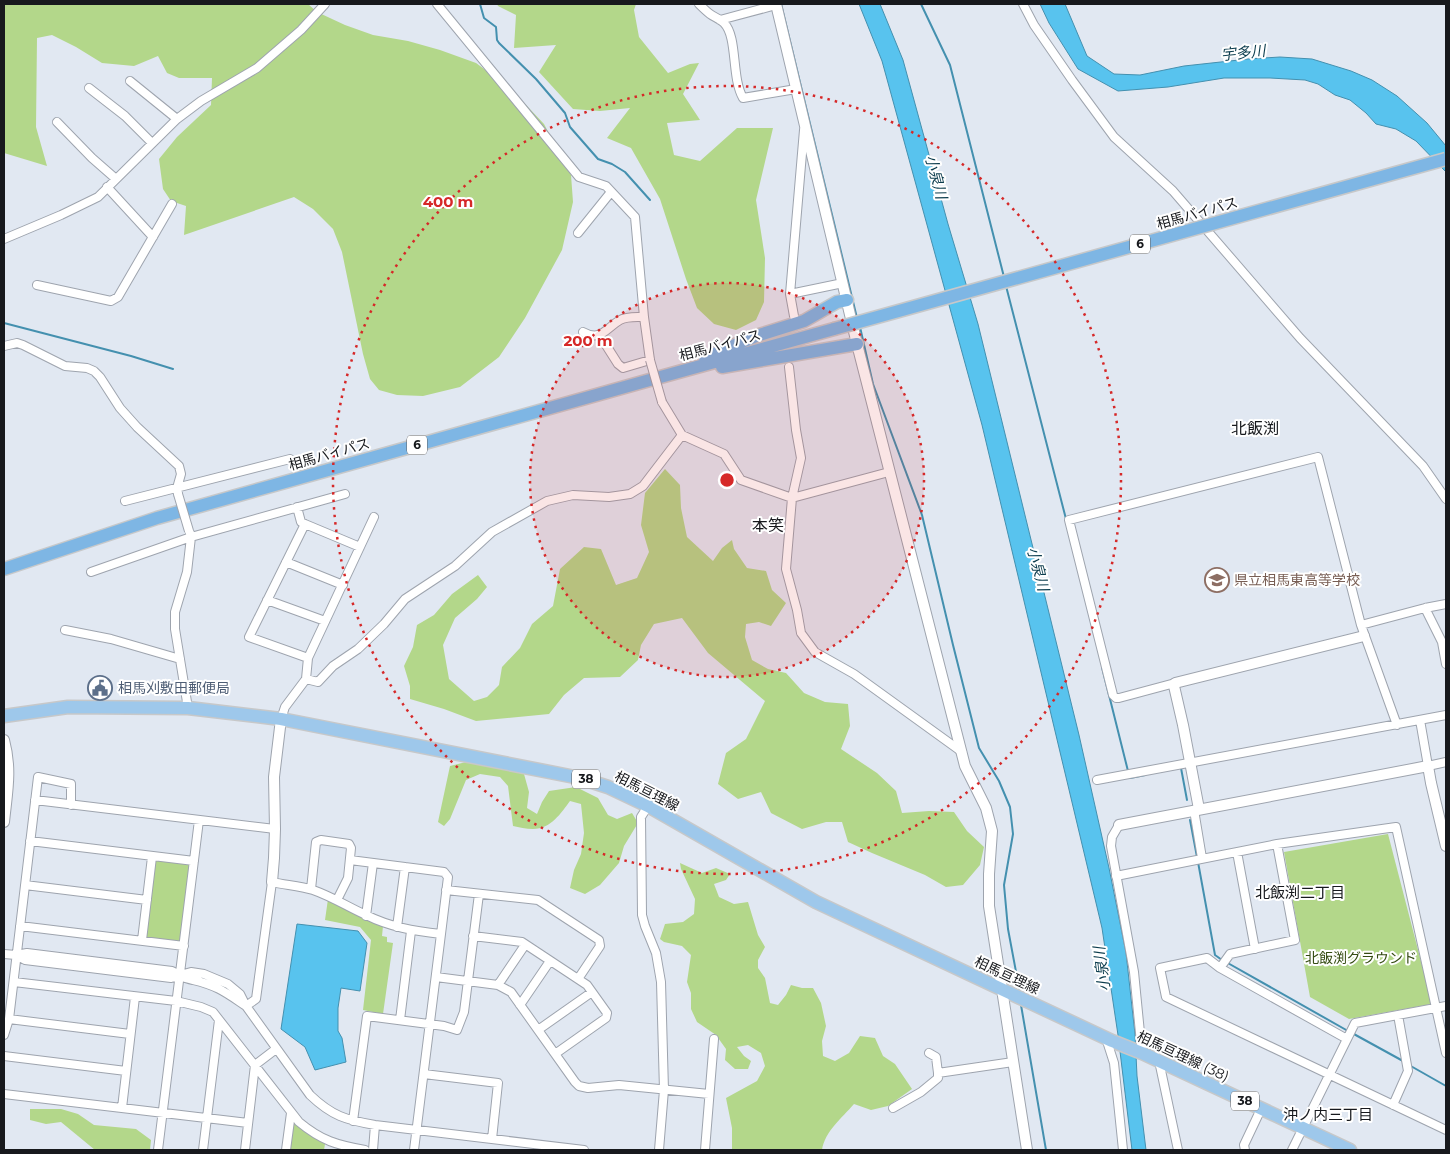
<svg xmlns="http://www.w3.org/2000/svg" width="1450" height="1154" viewBox="0 0 1450 1154" font-family="Montserrat,'Noto Sans JP',sans-serif">
<style>
.green{fill:#b3d78a}
.water{fill:#58c3ee;stroke:#4490af}
.lines{fill:none;stroke-linecap:round;stroke-linejoin:round}
.stream{stroke:#4490af;stroke-width:2}
.minor-casing{stroke:#9ea4ae;stroke-width:10}
.tertiary-casing{stroke:#9ea4ae;stroke-width:12}
.primary-casing{stroke:#c7c8c9;stroke-width:15}
.trunk-casing{stroke:#c7c8c9;stroke-width:15}
.minor{stroke:#fff;stroke-width:8}
.tertiary{stroke:#fff;stroke-width:10}
.primary{stroke:#9ec8eb;stroke-width:12}
.trunk{stroke:#7eb6e4;stroke-width:12}
.minor-bridge-casing{stroke:#9ea4ae;stroke-width:10;stroke-linecap:butt}
.trunk-bridge-casing{stroke:#c7c8c9;stroke-width:15;stroke-linecap:butt}
.minor-bridge{stroke:#fff;stroke-width:8}
.trunk-bridge{stroke:#7eb6e4;stroke-width:12}
.ring{fill:none;stroke:#d62828;stroke-width:2.5;stroke-dasharray:2.5 5}
.labels{text-anchor:middle;stroke-width:4;stroke-linejoin:round;paint-order:stroke}
.shield{fill:#fff;stroke:#5d5e61;stroke-width:1}
.shield-label{font-size:12px;font-weight:bold;fill:#17191d}
.street-label{font-size:14px;fill:#17191d;stroke:#fff}
.education-label{font-size:14px;fill:#785e54;stroke:#fff;text-anchor:start}
.service-label{font-size:14px;fill:#4e5e75;stroke:#fff;text-anchor:start}
.park-label{font-size:14px;fill:#354c13;stroke:#fff}
.water-label{font-size:15px;font-style:italic;fill:#0a3b4c;stroke:#fff}
.neighbourhood-label{font-size:15px;fill:#17191d;stroke:#fff}
.quarter-label{font-size:16px;fill:#17191d;stroke:#fff}
.centre{fill:#d62828;stroke:#fff;stroke-width:2.5}
.ring-label{font-size:15px;text-anchor:middle;font-weight:bold;fill:#d62828;stroke:#fff;stroke-width:4;stroke-linejoin:round;paint-order:stroke}
</style>
<rect width="100%" height="100%" fill="#e1e8f2"/>
<path class="green" d="M4 4H308L317 12 345 25 373 35 408 41 440 50 476 63 511 89 544 124 571 175 573 202 562 250 525 318 499 357 460 387 423 396 397 395 379 390 370 379 363 354 342 252 333 229 313 209 294 197 184 235 186 206 171 201 163 189 159 159 177 137 211 105 212 78H179L167 73 158 56 134 66 102 63 76 47 52 35 37 38 36 127 47 166 4 153Z
M497 4H636L634 10 639 37 668 73 690 64 699 63 683 94 700 120 667 123 674 155 700 161 737 128H773L756 200 765 258 764 302 756 320 736 330 714 324 697 308 686 279 660 199 631 148 607 138 630 108 600 111 573 109 539 72 556 45 514 48 516 15 498 6Z
M665 469 680 485 681 508 687 537 713 561 722 548 732 540 734 549 747 568 766 571 772 590 786 603 771 626 759 622 746 624 745 637 752 660 768 669 786 673 804 693 825 702 848 704 850 726 841 749 877 773 896 791 902 813 929 811 954 812 967 831 984 847 980 865 963 885 946 887 925 875 872 853 848 842 842 822H826L802 829 771 813 761 792 738 799 718 784 726 753 746 739 765 701 708 653 682 618 654 624 641 645 638 660 620 677 584 678 564 695 549 714 476 721 444 709 410 699V686L404 666 413 647 417 625 434 615 452 594 478 575 487 587 477 599 455 618 443 645 449 679 474 701 487 697 499 685 502 667 520 648 532 624 553 606 560 569 584 547 601 549 616 585 637 578 649 552 641 525 645 493Z
M470 761 495 765 524 774 529 792 527 808 537 814 542 802 549 791 576 787 598 798 608 815 617 819 632 813 638 823 624 846 619 863 600 885 585 894 570 888 574 870 581 854 584 833 581 804 570 801C561 813 551 829 533 829 526 829 519 827 513 826L508 786 500 777 480 774 466 780 450 819 444 826 438 822 450 766Z
M1388 834 1432 1004 1349 1019 1310 997 1284 852Z
M157 860 188 864 190 866 181 941 178 942 148 938 146 936 155 862Z
M680 863 702 873 716 868 730 874 726 880 714 884 719 897 734 904 748 902 758 935 765 947 758 960V968L765 978 770 1003 778 1005 786 995 791 985 802 988H813L821 1003 826 1026 822 1041 823 1056 835 1061 849 1053 860 1036 875 1038 883 1056 895 1064 912 1089 888 1106 871 1110 854 1104C842 1118 825 1131 822 1150H732V1128L726 1098 757 1081 765 1066 761 1053 748 1045 737 1047 744 1056 751 1061 748 1069H735L725 1060 726 1049 716 1035 697 1022 691 1009V993L687 982 691 955 682 946 664 942 660 939 665 924 683 922 694 914 695 899 681 869Z
M328 899 345 907 357 915 383 926 382 936 387 937V942L393 943 383 1014 363 1010 371 940 360 927 325 920Z
M30 1109H61L78 1114 94 1125 136 1129 151 1140 150 1150H95L61 1122 46 1124 30 1120Z
M295 1123 304 1131 325 1144 324 1150H289L292 1125Z"/>
<path class="water" d="M859 4H880L903 60 948 224 978 324 1079 735 1109 868 1126 953 1135 1034 1137 1076 1146 1150H1132L1118 1035 1102 928 982 425 882 61Z
M1040 4H1065L1087 56 1114 74 1140 75 1184 66 1248 59 1280 57 1312 59 1351 71 1372 80 1397 96 1427 123 1446 146V172L1416 141 1396 129 1376 124 1366 113 1350 100 1335 95 1318 84 1305 80 1270 78H1224L1168 87 1118 91 1078 69 1049 23Z
M297 924 358 931 367 943 360 991 341 988 338 1008V1031L342 1038 346 1062 315 1070 305 1047 281 1029Z"/>
<g class="lines">
<path class="stream" d="M480 4 484 18 496 27 497 40 499 43 536 79 565 113 570 127 598 159 612 164 625 172 650 200
M781 4 857 318
M921 4 950 65 1004 277
M1006 286 1066 519
M4 323 131 356 173 369
M860 327 873 384 922 515 953 645 979 748 999 781 1010 807 1013 834 1004 885 1008 929 1020 993
M1102 667 1128 771
M1181 768 1187 800
M1129 776 1130 778 1145 775
M1190 820 1197 857
M1198 862 1215 955 1222 960
M1226 962 1348 1031
M1021 1005 1046 1150
M1352 1033 1403 1061
M1409 1065 1446 1086"/>
<defs>
<path id="minor" d="M437 4 579 177 606 186 635 217 644 317 650 360 623 368 618 364 604 342
M699 4C702 7 706 11 710 14 714 17 720 19 724 23 738 37 731 77 743 98L796 89
M1023 4 1034 25 1072 80 1114 137 1173 191 1300 338 1423 466 1446 499
M720 20 776 5
M130 81 177 119
M89 88 125 116 152 143
M57 122 92 158 116 179
M107 187 153 237
M578 233 611 192
M4 239 61 215 98 197 177 119 201 101 257 68 301 30 325 4
M37 285 111 301 118 297 172 204
M790 294 843 283
M794 316 790 294 804 130
M583 332C601 342 606 328 620 320 627 316 636 317 644 317
M4 346 17 343 23 345 65 366 87 368 94 371 100 377 120 408 137 427 179 466 181 474 177 488 178 494
M789 367 796 430 801 458 792 498 786 569 797 610 801 633 815 652 854 674 962 752
M662 402 682 435 724 454 741 480 792 498 889 472
M125 501 290 459
M297 507 301 522 305 524
M286 562 343 585
M91 572 191 537 345 494
M267 600 325 621
M1425 608 1442 642 1446 664
M1361 625 1425 608 1446 604
M65 630 111 639 180 659
M308 658 249 637 305 524 360 547
M306 679 308 658 374 517
M1175 683 1119 698H1116L1113 695 1069 520 1318 457 1361 625 1397 725
M188 708 175 629V612L187 572 191 537 190 533
M281 719 285 707 306 679 318 682 333 666 358 649 384 624 405 599 455 566 492 532 547 501 573 495 609 497 630 494 643 486 682 435
M1420 720 1428 766 1446 762
M1097 780 1446 715
M35 800 275 829
M648 806 641 817 642 915 645 926 656 953 661 982 664 1090 659 1150
M1194 810 1202 858
M1119 825 1112 837 1111 846 1134 972 1142 1053
M30 841 194 861
M1237 852 1255 949
M350 860 444 872 448 877 441 934
M1116 876 1277 844 1396 827 1446 1053
M25 885 147 900
M311 889 316 842 321 840 349 844 351 848 348 878 337 900
M446 890 538 900 599 940 600 946 578 979
M366 916 373 863
M20 926 184 946
M397 927 405 867
M473 936 522 942 587 985 607 1013 606 1018 555 1054
M142 940 152 857
M4 954 16 955 25 960 171 978C181 975 183 978 193 980 218 986 225 992 246 1006
M16 955 27 953 172 971 180 975 191 972 204 974 228 984 240 994 246 1006 310 1095C332 1116 346 1120 375 1125L584 1150
M1220 968 1230 954 1295 940 1277 844
M436 977 498 985 511 992 575 1082 579 1086 588 1088 619 1085 709 1094
M14 982 176 1001 201 1007 213 1012 299 1122C322 1141 337 1145 365 1150
M498 985 525 945
M520 1005 550 961
M246 1006 256 999 272 882C285 885 300 886 313 890 333 897 348 907 366 915 390 927 414 931 441 934L414 1150
M9 1019 130 1034
M400 1020 411 931
M538 1030 592 992
M4 1035 9 1019 38 777 71 784V805
M1106 1038 1114 1063 1123 1150
M1347 1039 1220 968 1207 958 1160 968 1166 997 1446 1130
M929 1053 936 1057 938 1073 1013 1062
M4 1056 126 1071
M1159 1061 1178 1150
M424 1074 498 1083 492 1139
M4 1094 248 1123
M1393 1105 1408 1071 1398 1015
M122 1108 135 997
M893 1108 921 1092 938 1078V1073
M353 1121 367 1016 444 1026 457 1030 464 1012 479 894
M158 1150 199 820
M203 1150 219 1020
M245 1150 255 1065 276 1049
M286 1150 291 1113
M373 1150 375 1125
M705 1150 714 1039
M1245 1150 1244 1145 1261 1109
M1292 1150 1355 1023 1446 1006"/>
<path id="tertiary" d="M776 4 857 344 965 766 986 808 992 831 989 874V906L1027 1150
M4 740C12 770 7 792 4 822
M1199 809 1183 725 1174 686 1175 683 1364 636
M1119 825 1428 766 1431 783 1446 846
M272 882 274 858 275 829 274 777 281 719"/>
<path id="primary" d="M4 716 68 707 188 708 281 719 580 778 608 787 648 806 816 902 1112 1041 1142 1053 1350 1150"/>
<path id="trunk" d="M705 358 756 336 804 321 837 302 847 300
M722 367 857 344
M4 569 157 518 664 376 834 329"/>
</defs>
<use href="#minor" class="minor-casing"/>
<use href="#tertiary" class="tertiary-casing"/>
<use href="#primary" class="primary-casing"/>
<use href="#trunk" class="trunk-casing"/>
<use href="#minor" class="minor"/>
<use href="#tertiary" class="tertiary"/>
<use href="#primary" class="primary"/>
<use href="#trunk" class="trunk"/>
<defs>
<path id="minor-bridge" d="M650 360 662 402
M178 494 189 531"/>
<path id="trunk-bridge" d="M834 329 1446 159"/>
</defs>
<use href="#minor-bridge" class="minor-bridge-casing"/>
<use href="#trunk-bridge" class="trunk-bridge-casing"/>
<use href="#minor-bridge" class="minor-bridge"/>
<use href="#trunk-bridge" class="trunk-bridge"/>
</g>
<circle cx="727" cy="480" r="197" fill="#d62828" fill-opacity=".12"/>
<g class="ring">
<circle cx="727" cy="480" r="197"/>
<circle cx="727" cy="480" r="394"/>
</g>
<defs>
<symbol id="school-ring" viewBox="-11 -11 22 22"><circle r="9.5" fill="#fff" stroke="#8d6e63" stroke-width="1.5"/><path d="M0-5L7-2L0 1L-7-2ZM-4 1L0 2.5L4 1V4Q0 6-4 4Z" fill="#8d6e63"/></symbol>
<symbol id="civic-ring" viewBox="-11 -11 22 22"><circle r="9.5" fill="#fff" stroke="#5c6f8a" stroke-width="1.5"/><path d="M-.6-6.5H3V-4.5H.6V-3L4-1V1h2V6H-6V1h2V-1L-.6-3ZM-1.2 2.5V6h2.4V2.5Z" fill="#5c6f8a"/></symbol>
</defs>
<g fill-rule="evenodd">
<use href="#school-ring" x="1203" y="566" width="28" height="28"/>
<use href="#civic-ring" x="86" y="674" width="28" height="28"/>
</g>
<g class="labels">
<g class="shield">
<rect x="1130" y="234.5" width="20" height="19" rx="4"/>
<rect x="407" y="435.5" width="20" height="19" rx="4"/>
<rect x="572" y="769.5" width="28" height="19" rx="4"/>
<rect x="1231" y="1091.5" width="28" height="19" rx="4"/>
</g>
<g class="shield-label">
<text x="1140" y="248">6</text>
<text x="417" y="449">6</text>
<text x="586" y="783">38</text>
<text x="1245" y="1105">38</text>
</g>
<g class="street-label">
<text transform="translate(1197 213) rotate(-16)" y="5">相馬バイパス</text>
<text transform="translate(720 345) rotate(-15)" y="5">相馬バイパス</text>
<text transform="translate(329 454) rotate(-16)" y="5">相馬バイパス</text>
<text transform="translate(647 791) rotate(27)" y="5">相馬亘理線</text>
<text transform="translate(1007 975) rotate(25)" y="5">相馬亘理線</text>
<text transform="translate(1183 1056) rotate(25)" y="5">相馬亘理線 (38)</text>
</g>
<g class="education-label">
<text x="1234" y="585">県立相馬東高等学校</text>
</g>
<g class="service-label">
<text x="118" y="693">相馬刈敷田郵便局</text>
</g>
<g class="park-label">
<text x="1361" y="963">北飯渕グラウンド</text>
</g>
<g class="water-label">
<text transform="translate(1243 53) rotate(-6)" y="5">宇多川</text>
<text transform="translate(936 177) rotate(75)" y="5">小泉川</text>
<text transform="translate(1038 569) rotate(75)" y="5">小泉川</text>
<text transform="translate(1102 969) rotate(-97)" y="5">小泉川</text>
</g>
<g class="neighbourhood-label">
<text x="1300" y="898">北飯渕二丁目</text>
<text x="1328" y="1120">沖ノ内三丁目</text>
</g>
<g class="quarter-label">
<text x="1255" y="434">北飯渕</text>
<text x="768" y="531">本笑</text>
</g>
</g>
<circle cx="727" cy="480" r="8" class="centre"/>
<g class="ring-label">
<text x="448" y="207">400 m</text>
<text x="588" y="346">200 m</text>
</g>
<rect width="1450" height="1154" fill="none" stroke="#17191d" stroke-width="10"/>
</svg>
